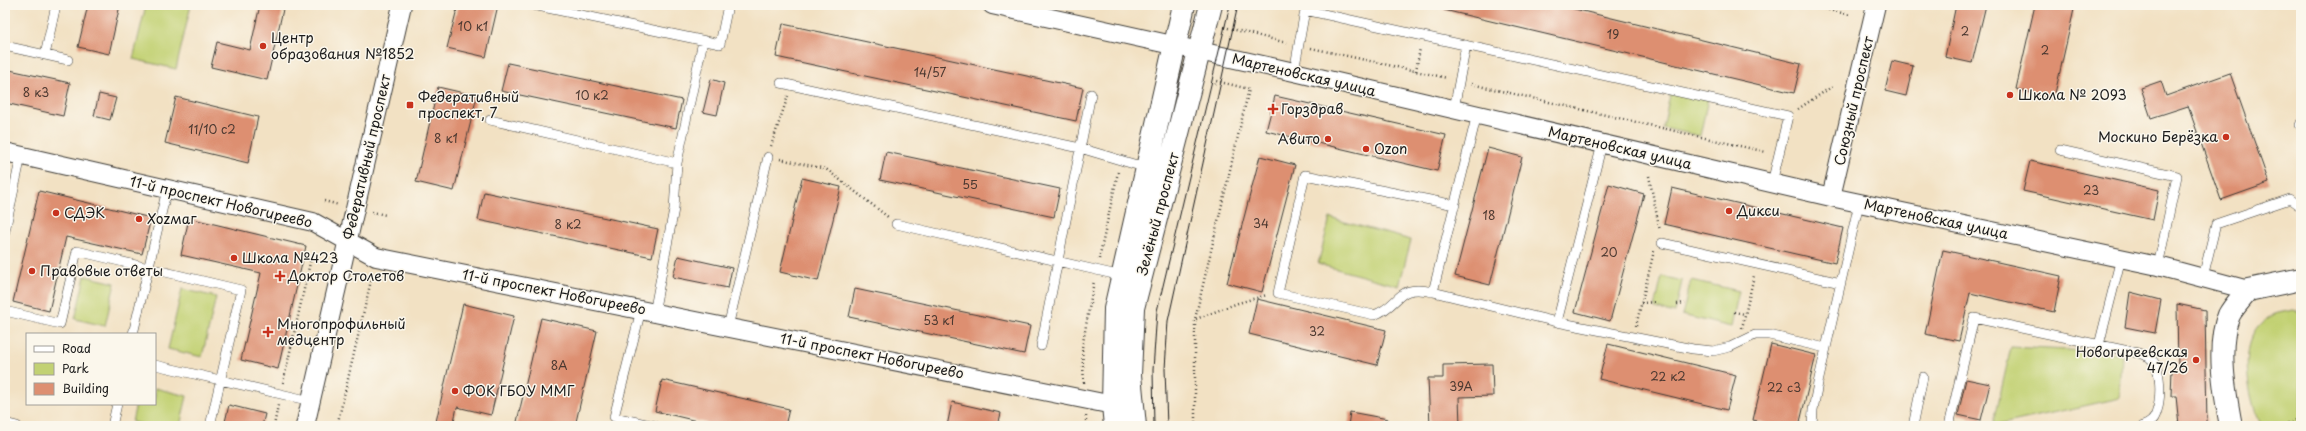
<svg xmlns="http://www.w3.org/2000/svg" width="2306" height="431" viewBox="0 0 2306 431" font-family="'Playpen Sans',sans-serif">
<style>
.green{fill:#c2d173;stroke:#6f7648}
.building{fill:#dd8f71}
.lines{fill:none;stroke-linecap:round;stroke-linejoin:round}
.lane-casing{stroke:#3c3a35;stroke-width:10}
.street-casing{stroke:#3c3a35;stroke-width:20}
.secondary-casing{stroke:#3c3a35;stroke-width:24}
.path{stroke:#3c3a35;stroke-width:2.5;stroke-dasharray:1 3;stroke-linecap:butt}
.lane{stroke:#fff;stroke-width:9}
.street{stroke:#fff;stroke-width:18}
.secondary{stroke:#fff;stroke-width:22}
.tram{stroke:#1c1c1c;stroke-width:1}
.poi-dot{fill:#c8321e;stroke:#fbf7ec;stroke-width:1.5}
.labels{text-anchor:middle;stroke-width:3;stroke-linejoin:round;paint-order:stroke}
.number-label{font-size:12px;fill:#4c3931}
.poi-label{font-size:14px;fill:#1c1c1c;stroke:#fbf7ec;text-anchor:start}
.street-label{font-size:14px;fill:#1c1c1c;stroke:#fbf7ec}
</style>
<rect width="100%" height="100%" fill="#fbf7ec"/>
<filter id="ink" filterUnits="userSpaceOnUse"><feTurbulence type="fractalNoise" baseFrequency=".025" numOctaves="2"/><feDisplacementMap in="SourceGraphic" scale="8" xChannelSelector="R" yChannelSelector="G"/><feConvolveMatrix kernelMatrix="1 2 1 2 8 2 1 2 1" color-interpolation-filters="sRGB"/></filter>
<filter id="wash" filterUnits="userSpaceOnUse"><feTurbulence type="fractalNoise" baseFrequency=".012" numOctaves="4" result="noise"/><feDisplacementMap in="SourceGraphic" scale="16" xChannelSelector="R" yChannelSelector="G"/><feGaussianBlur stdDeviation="0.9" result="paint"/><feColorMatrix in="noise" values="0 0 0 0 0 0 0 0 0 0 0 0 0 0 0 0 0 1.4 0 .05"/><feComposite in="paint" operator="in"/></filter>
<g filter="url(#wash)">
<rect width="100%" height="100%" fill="#f2e1c3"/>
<path class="green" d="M146 5H191L176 69 133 59Z
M1671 90 1708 99 1700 136 1663 128Z
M1330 218 1411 240 1399 286 1318 264Z
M85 276 115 283 105 326 75 319Z
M1662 276 1682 281 1675 313 1655 308Z
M1691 280 1739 291 1731 327 1682 315Z
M182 289 216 297 202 357 168 349Z
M2293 310 2301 312V426H2260C2248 392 2233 334 2275 314 2280 312 2288 312 2293 310Z
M2011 347 2122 353 2120 398 1993 426Z
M155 388 187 396 180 426H150L132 422 136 404H155Z"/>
<g id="blocks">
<path class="building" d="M88 5H120L109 54 78 47Z
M260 5H284L267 80 211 67 217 42 250 50Z
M458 5H498L486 57 447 48Z
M1444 5H1558L1801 64 1794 93 1444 10Z
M1956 5H1986L1972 63 1945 57Z
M2035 5H2075L2054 98 2016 89Z
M783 24 1083 88 1076 121 776 57Z
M1892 61 1913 66 1906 96 1885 91Z
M508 63 682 100 676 128 501 91Z
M5 69 70 83 63 116 5 103Z
M2230 73 2269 183 2221 200 2188 106 2151 118 2141 88 2161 81 2166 96Z
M711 79 724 83 717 115 703 112Z
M438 87 477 96 454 191 416 182Z
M99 94 116 98 110 120 94 116Z
M1275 96 1446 135 1437 171 1266 131Z
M176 97 258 117 248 163 165 143Z
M1488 148 1522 157 1490 285 1455 276Z
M886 152 1060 189 1054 217 880 180Z
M1260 156 1295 165 1262 292 1227 283Z
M2030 161 2159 190 2153 220 2023 191Z
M802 178 841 187 818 281 780 272Z
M1609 184 1644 194 1610 321 1575 312Z
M1672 188 1843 228 1835 263 1664 224Z
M39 191 151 218 142 254 66 237 49 311 13 302Z
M484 192 658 229 652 257 478 220Z
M189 218 306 246 278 369 241 360 261 273 181 255Z
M1943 250 2061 276 2054 312 1970 293 1959 341 1925 334Z
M678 256 732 268 728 288 673 277Z
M855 289 1030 326 1024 354 849 317Z
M2130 292 2161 300 2155 333 2125 327Z
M1257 299 1386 330 1377 365 1249 334Z
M463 304 514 316 491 415 457 407 453 426H435Z
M2177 304 2205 310 2207 426H2179L2176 396H2171L2172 369H2178Z
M541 318 597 331 575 426H516Z
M1608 344 1736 375 1727 410 1599 379Z
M1771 344 1816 355 1799 426H1776L1753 420Z
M1492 364 1493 396 1459 397 1460 426H1430L1428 378H1443V365Z
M1966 379 1990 384 1981 420 1958 415Z
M662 380 789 409 785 426H718L655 411Z
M952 402 1001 413 998 426H947Z
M229 405 265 414 262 426H224Z
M1350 412 1388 419 1387 426H1348Z"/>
</g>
</g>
<g filter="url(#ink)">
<use href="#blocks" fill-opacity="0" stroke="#3c3a35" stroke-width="1"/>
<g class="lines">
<defs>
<path id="lane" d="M533 5 720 44 728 5
M5 46 68 60
M45 55 56 5
M1294 72 1305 10 1788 116 1772 183
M781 83 1080 148 1147 168
M1454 109 1466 45
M1477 114 1433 292 1557 322 1602 144
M490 120 677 163 674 209 654 313
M2300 125 2301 124
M2060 150 2177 176 2158 266
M677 163 703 41
M896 224 1122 276
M5 231 21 156
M1662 243 1841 283
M2203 277 2216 224 2290 199 2301 207
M1433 292C1395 283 1402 305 1374 315L1278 293 1305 175 1455 205
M641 310 614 417 655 426
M5 311 60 324 77 251 241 290 210 426
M1557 322 1693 349 1713 351 1730 347 1755 335H1769L1826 348
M728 327 768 157
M133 334 167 189
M2099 345 2121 258
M1041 346 1091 94
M155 365 311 401
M5 423 17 426
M112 426 117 404
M1812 426 1813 410 1818 383 1859 203
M1913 426 1923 377
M1949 426 1974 318 2138 353C2141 354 2146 355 2149 357 2163 367 2161 400 2156 414 2154 420 2149 424 2143 426"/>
<path id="street" d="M992 5 1294 72 1831 197 2158 266 2248 290
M5 152 313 222 376 257 1113 405
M1831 197 1876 5
M305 426 402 5"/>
<path id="secondary" d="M1115 426 1113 405 1115 309 1184 5
M1135 426 1130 375 1133 308 1211 5
M2231 426C2225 394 2216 346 2229 315 2233 307 2242 298 2248 290L2301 279"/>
</defs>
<use href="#lane" class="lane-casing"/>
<use href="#street" class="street-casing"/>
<use href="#secondary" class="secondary-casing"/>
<path class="path" d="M1280 5 1292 8
M1809 5 1850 15
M1224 27 1287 43
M1311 48 1447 78
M1416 71 1420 48
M1471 84 1766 152
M1798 109 1833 86
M771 146 788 96
M780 159 826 169 888 217
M1649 176 1660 231
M324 201 339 205
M372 212 386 215
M1099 259 1118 172
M1641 303 1657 302
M1677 304 1685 303
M1734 312 1745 314
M1196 319 1238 303 1267 295
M1636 326 1654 251
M1742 328 1754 276
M283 383 311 258
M1084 383 1082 348 1094 281
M1086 416V426
M274 426 278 405
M337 426 373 272
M1195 426V319L1249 89 1216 81 1215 84
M2280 426 2301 418"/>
<use href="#lane" class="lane"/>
<use href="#street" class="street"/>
<use href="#secondary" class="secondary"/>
<path class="tram" d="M1154 426 1153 370 1157 311 1230 5
M1167 426 1165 369 1168 321 1238 5"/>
</g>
</g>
<g class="poi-dot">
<circle cx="263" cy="46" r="4"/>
<circle cx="2010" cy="95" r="4"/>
<rect x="406" y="101" width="8" height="8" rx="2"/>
<path d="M1271 103h4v4h4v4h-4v4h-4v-4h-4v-4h4z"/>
<circle cx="2226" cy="137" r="4"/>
<circle cx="1328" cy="139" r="4"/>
<circle cx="1366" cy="149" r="4"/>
<circle cx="1729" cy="211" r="4"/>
<circle cx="56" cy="213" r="4"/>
<circle cx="139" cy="219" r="4"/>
<circle cx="234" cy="258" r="4"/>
<circle cx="32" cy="271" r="4"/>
<path d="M278 270h4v4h4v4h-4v4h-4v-4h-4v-4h4z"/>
<path d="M266 326h4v4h4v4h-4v4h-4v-4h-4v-4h4z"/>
<circle cx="2196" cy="360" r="4"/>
<circle cx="455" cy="391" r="4"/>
</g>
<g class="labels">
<g class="number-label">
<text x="473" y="31">10 к1</text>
<text x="1965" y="36">2</text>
<text x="1613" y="39">19</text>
<text x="2045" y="55">2</text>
<text x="930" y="77">14/57</text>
<text x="36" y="97">8 к3</text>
<text x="592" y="100">10 к2</text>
<text x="212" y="134">11/10 с2</text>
<text x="446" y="143">8 к1</text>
<text x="970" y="189">55</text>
<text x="2091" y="195">23</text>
<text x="1489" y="220">18</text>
<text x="1261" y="228">34</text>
<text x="568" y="229">8 к2</text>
<text x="1609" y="257">20</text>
<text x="939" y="325">53 к1</text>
<text x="1317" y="336">32</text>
<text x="559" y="370">8А</text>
<text x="1668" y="381">22 к2</text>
<text x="1461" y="391">39А</text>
<text x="1784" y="392">22 с3</text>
</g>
<g class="poi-label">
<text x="271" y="43">Центр<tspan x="271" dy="16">образования №1852</tspan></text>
<text x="2018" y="100">Школа № 2093</text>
<text x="418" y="102">Федеративный<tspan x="418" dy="16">проспект, 7</tspan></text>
<text x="1281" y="114">Горздрав</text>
<text x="2218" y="142" text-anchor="end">Москино Берёзка</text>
<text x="1320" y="144" text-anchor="end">Авито</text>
<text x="1374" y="154">Ozon</text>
<text x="1737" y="216">Дикси</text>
<text x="64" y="218">СДЭК</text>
<text x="147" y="224">Хоzмаг</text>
<text x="242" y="263">Школа №423</text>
<text x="40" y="276">Правовые ответы</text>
<text x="288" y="281">Доктор Столетов</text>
<text x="277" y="329">Многопрофильный<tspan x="277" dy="16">медцентр</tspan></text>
<text x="2188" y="357" text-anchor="end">Новогиреевская<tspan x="2188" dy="16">47/26</tspan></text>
<text x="463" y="396">ФОК ГБОУ ММГ</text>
</g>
<g class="street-label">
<text transform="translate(1304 75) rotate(13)" y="5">Мартеновская улица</text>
<text transform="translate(1854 101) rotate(-77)" y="5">Союзный проспект</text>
<text transform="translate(1620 148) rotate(13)" y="5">Мартеновская улица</text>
<text transform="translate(367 157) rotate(-77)" y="5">Федеративный проспект</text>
<text transform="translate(221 202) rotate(13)" y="5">11-й проспект Новогиреево</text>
<text transform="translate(1158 214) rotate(-75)" y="5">Зелёный проспект</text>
<text transform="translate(1936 219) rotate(12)" y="5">Мартеновская улица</text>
<text transform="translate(554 292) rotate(11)" y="5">11-й проспект Новогиреево</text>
<text transform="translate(872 356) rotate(11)" y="5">11-й проспект Новогиреево</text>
</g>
</g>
<rect width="2306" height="431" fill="none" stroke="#fbf7ec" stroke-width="20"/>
<rect x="26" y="333" width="130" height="72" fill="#fbf7ec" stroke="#a29f99"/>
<rect x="34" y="346" width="20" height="6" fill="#ffffff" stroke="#a29f99"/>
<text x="62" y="353" font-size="12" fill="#1c1c1c">Road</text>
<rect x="34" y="363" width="20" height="12" fill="#c2d173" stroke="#a29f99"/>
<text x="62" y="373" font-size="12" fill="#1c1c1c">Park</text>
<rect x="34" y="383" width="20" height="12" fill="#dd8f71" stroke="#a29f99"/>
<text x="62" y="393" font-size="12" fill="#1c1c1c">Building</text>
</svg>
